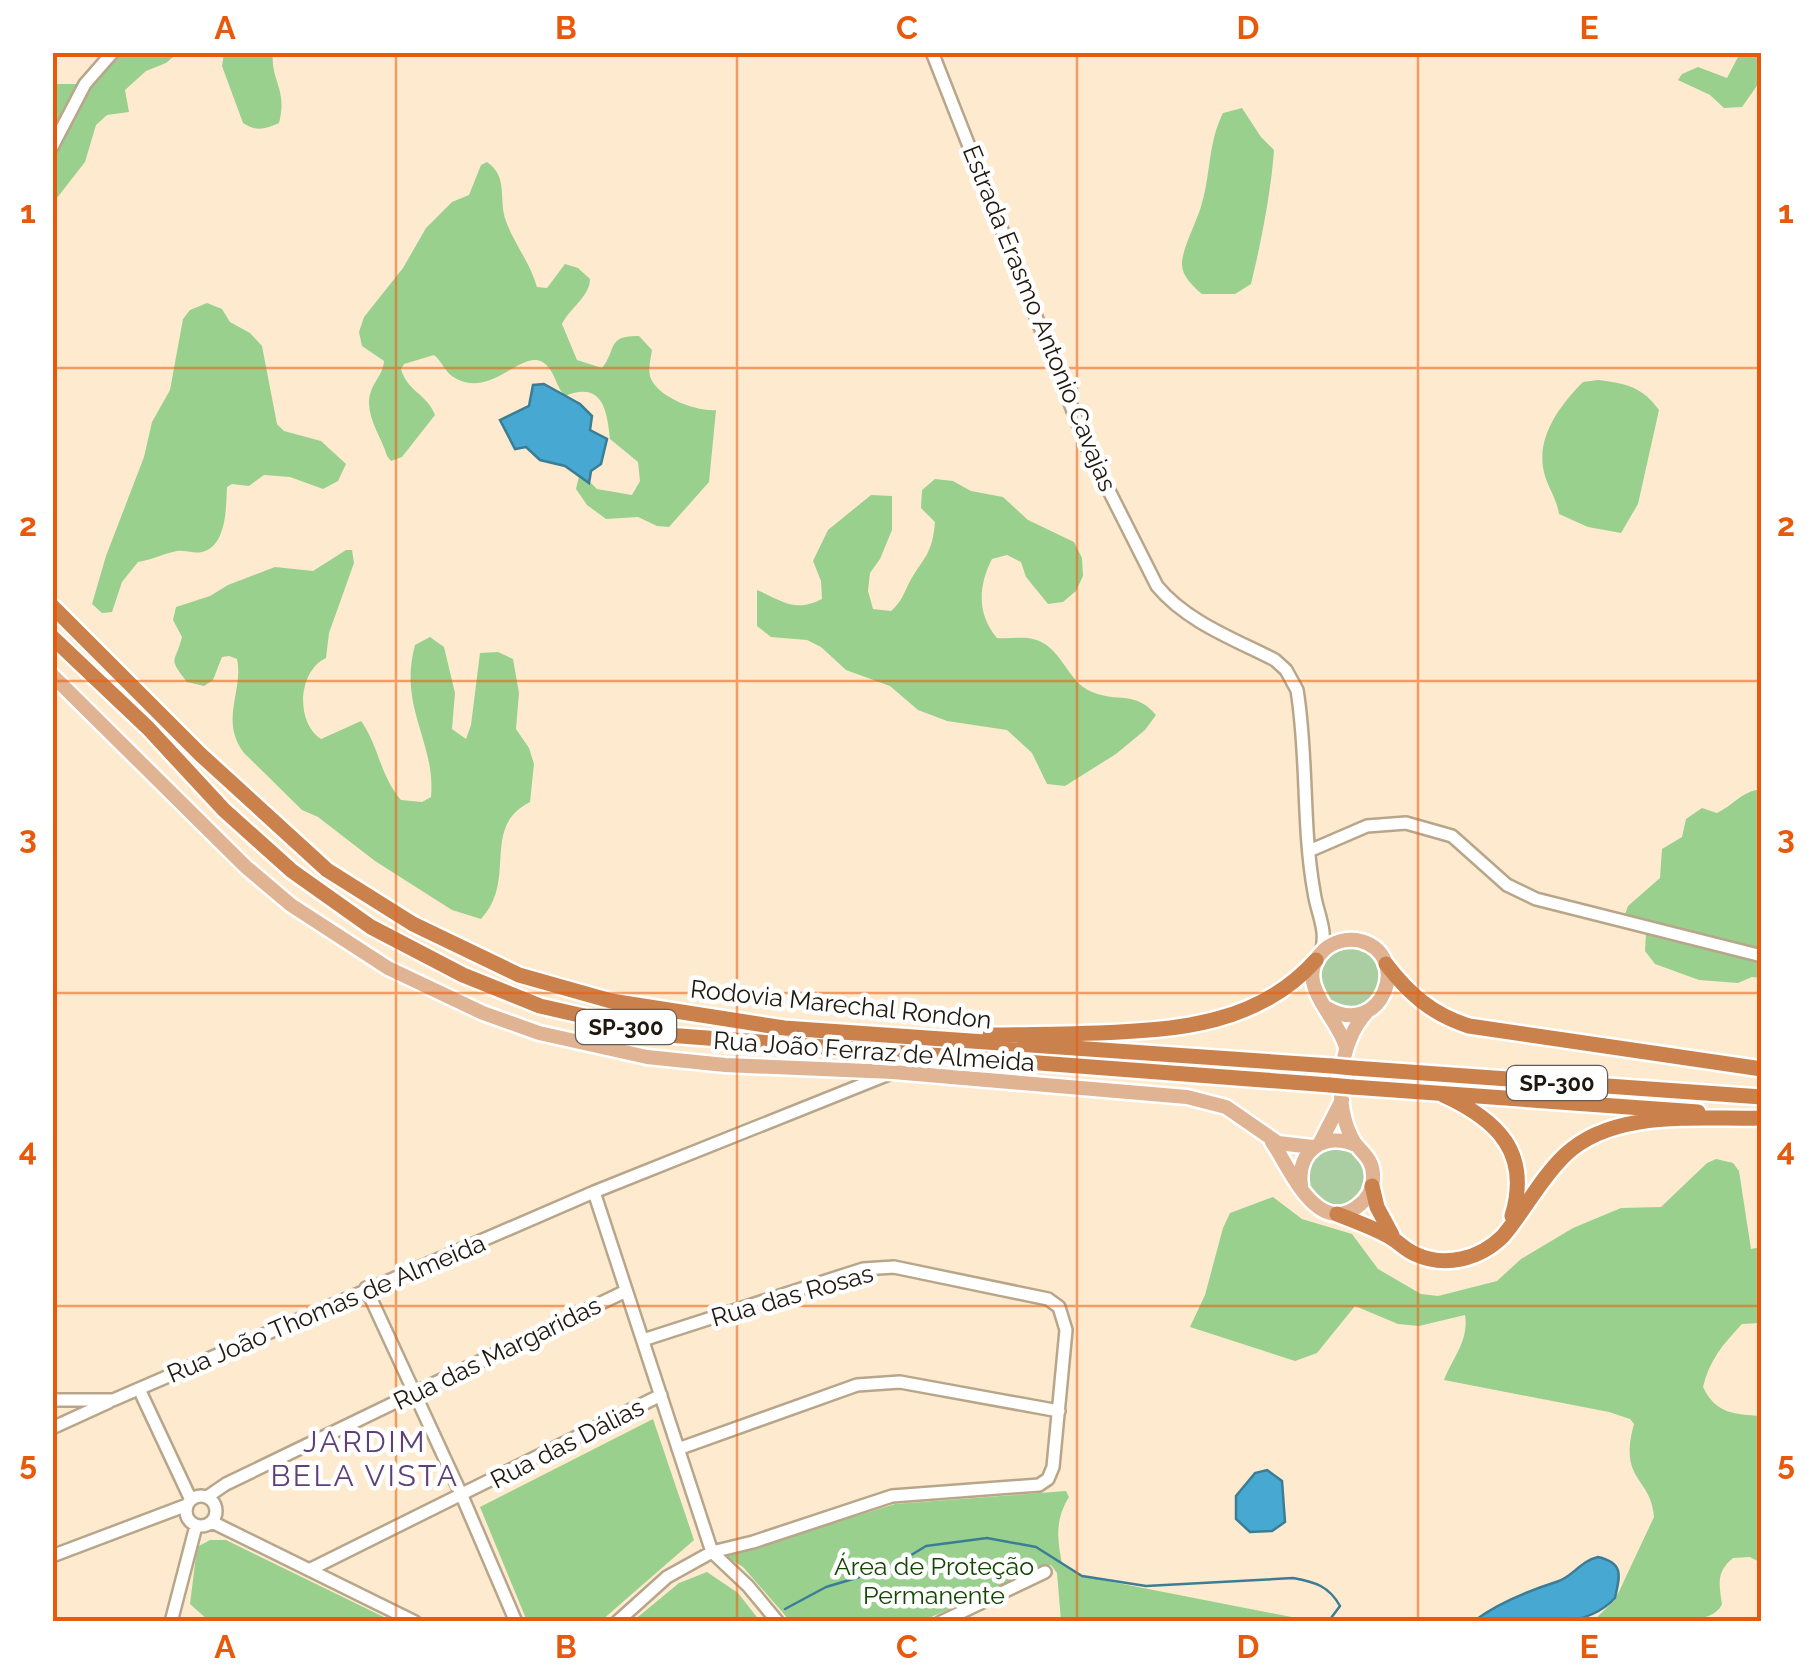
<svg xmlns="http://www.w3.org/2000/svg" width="1814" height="1674" viewBox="0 0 1814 1674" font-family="Raleway,sans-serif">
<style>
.green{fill:#aacda2}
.forest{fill:#99d08d}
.water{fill:#47a8d1;stroke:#3b7d96;stroke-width:2.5}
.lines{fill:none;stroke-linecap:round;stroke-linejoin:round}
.stream{stroke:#3b7d96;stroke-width:2.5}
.minor-casing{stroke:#b8a68b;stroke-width:16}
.major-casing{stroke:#fff;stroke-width:19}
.highway-casing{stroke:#fff;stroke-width:20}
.minor{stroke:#fff;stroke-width:11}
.major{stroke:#e0b393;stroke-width:14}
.highway{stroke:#cb814b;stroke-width:15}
.highway-bridge-casing{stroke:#fff;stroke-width:20;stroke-linecap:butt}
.highway-bridge{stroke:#cb814b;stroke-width:15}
.grid{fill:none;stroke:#e8590c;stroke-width:2.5;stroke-opacity:0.55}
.labels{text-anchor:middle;stroke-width:9;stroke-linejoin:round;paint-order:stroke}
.shield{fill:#fff;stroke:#625d56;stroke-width:2.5}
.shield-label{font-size:22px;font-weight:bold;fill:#1f180e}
.street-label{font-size:25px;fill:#1f180e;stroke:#fff}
.park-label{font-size:25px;fill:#124601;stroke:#fff}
.quarter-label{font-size:30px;letter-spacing:2.5px;fill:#5f3f7a;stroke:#fff}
.neatline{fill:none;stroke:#e8590c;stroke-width:4}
.grid-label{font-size:32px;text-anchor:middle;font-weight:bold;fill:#e8590c}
</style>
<rect width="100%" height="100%" fill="#feebcf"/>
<path class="green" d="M1320 977a31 31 0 1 1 62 0a31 31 0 1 1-62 0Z
M1307 1176a30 30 0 1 1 60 0a30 30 0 1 1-60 0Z"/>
<path class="forest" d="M113 53H178L166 63 146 71 125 90 129 112 107 115 96 125 85 162 53 203V84H84Z
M224 53H273C270 80 288 89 279 123 266 129 256 132 243 123L222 66Z
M1740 53H1761V80L1742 107 1724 108 1710 95 1678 80 1682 74 1698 67 1727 78Z
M1242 108 1261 137 1274 150C1271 192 1261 243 1251 284L1235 294H1202C1193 286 1181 276 1182 262 1183 247 1198 219 1202 203 1211 172 1208 143 1223 113Z
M487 162C509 177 498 200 506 221 514 244 530 262 537 287L547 288 565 264 578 268 590 279C590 296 570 308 562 324L577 360 602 368C617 350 606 335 639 336L652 350C651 358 648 368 650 376 656 397 697 412 716 410L709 482 669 527 657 526 638 517 606 519 587 505 576 489 579 476 583 475 597 489 632 495 640 481 638 462 610 439C607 409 602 381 565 396 557 388 556 377 549 368 527 339 495 401 455 378 445 373 442 361 434 355L404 364 401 369C407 391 428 395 435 415L402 457 391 461 387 456C381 435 363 414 371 391 375 380 383 374 384 361L362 346 359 332 364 317 403 268 426 228 452 202 469 195 481 165Z
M207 303 222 309 230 322 250 333 262 346 277 424 284 431 321 441 346 464 338 481 323 489 290 477 264 475 249 486 232 484 227 487C226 507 227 546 202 552 194 554 185 550 177 551 166 553 151 560 138 562L122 582 112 612 102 613 92 604 106 556 144 457 152 422 170 390 183 319 190 310Z
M1598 380C1625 383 1643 387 1659 410L1638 504 1621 533 1588 527 1559 514C1557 500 1549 489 1545 476 1534 440 1559 406 1583 382Z
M935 479 953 481 971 491 1003 497 1028 520 1074 542 1082 558 1083 576 1076 591 1063 602 1048 604 1026 577 1021 562 1007 555 992 559C978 586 977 615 997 638 1007 639 1018 637 1028 638 1062 642 1064 680 1092 692 1118 703 1135 690 1156 715L1145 730 1116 754 1065 786 1047 784 1032 753 1007 730 947 721 918 710 890 686 846 670 821 647 807 640 771 637 757 626V590C783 601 794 613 822 599L821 581 813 561 828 530 871 495 892 496V530L880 559 870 573 868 591 873 609 891 611C902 601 903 595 909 583 924 556 932 556 935 522L921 508 922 490Z
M346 550H352L354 563 329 633 326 658C298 671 295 722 321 739L361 721C379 746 380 776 401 800L422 802 431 797C436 742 398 708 415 645L430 637 444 647 455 693 452 729 466 739 471 725 480 653 498 652 513 659 519 693 516 729 529 748 534 764 530 802C480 827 518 880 481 919L452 910 375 861 318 817 302 810 244 753C219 721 244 690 237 659L229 656 222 657 213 680 204 686 187 682C167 656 175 665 182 637L173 620 176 607 210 596 228 585 275 567 313 571Z
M1761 789V978L1752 977 1738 983 1699 980 1655 964 1645 951 1646 933 1628 923 1625 914 1628 906 1660 878 1662 849 1682 837 1686 819 1702 808 1717 813C1735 804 1741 792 1761 789Z
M1716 1159 1733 1163 1739 1171 1751 1249 1761 1247V1323L1742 1324C1723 1344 1709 1361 1703 1387 1716 1414 1734 1414 1761 1416L1762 1576 1761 1563 1750 1557 1733 1558C1716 1572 1719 1584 1722 1604 1713 1631 1620 1622 1593 1621L1615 1600 1654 1517C1651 1476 1618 1482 1634 1424L1630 1419 1609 1412 1444 1380C1453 1357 1469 1341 1465 1315L1419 1326 1398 1324 1355 1306 1317 1353 1295 1361 1190 1327 1205 1295 1223 1228 1230 1213 1273 1197 1302 1219 1352 1234 1378 1269 1421 1294 1438 1296 1497 1281 1521 1259 1573 1228 1621 1208 1661 1207 1707 1163Z
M653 1419 694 1540 601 1621H527L480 1507Z
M1066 1491 1069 1497C1055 1520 1057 1538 1062 1564L1082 1576 1312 1621H1061L1057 1573 1051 1565 922 1621H790L743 1567 725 1556 895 1504Z
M210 1540H226L392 1621H209L190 1604 197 1547Z
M707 1572 738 1593 760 1621H633L679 1583Z"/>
<path class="water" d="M544 384 580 404 592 416 590 430 607 439 601 464 591 471 589 483 565 466 540 460 526 447 515 449 500 420 529 406 533 385Z
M1267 1470 1282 1481 1285 1522 1272 1531 1250 1532 1236 1519V1496L1255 1473Z
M1598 1557C1624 1563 1620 1575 1615 1598 1582 1634 1518 1622 1474 1621 1498 1603 1528 1591 1556 1582 1572 1578 1580 1561 1598 1557Z"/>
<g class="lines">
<path class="stream" d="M785 1609 826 1587 890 1568 926 1546 987 1538 1036 1547 1082 1576 1146 1586 1293 1578C1315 1582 1329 1586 1340 1606L1328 1622"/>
<defs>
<path id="minor" d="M932 52 1088 449 1157 586C1187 622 1234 639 1275 660L1286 670 1297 690C1308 757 1302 826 1314 892 1317 914 1328 930 1321 953
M52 147 85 84 113 52
M1309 851 1367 826 1406 823 1452 836 1507 885 1536 899 1762 956
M594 1192 712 1552 748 1586 778 1622
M366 1288 462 1496 516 1622
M139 1389 191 1500
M52 1400H113L594 1192 889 1074
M52 1428 109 1402
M678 1449 857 1385 900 1382 1059 1411
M186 1511a15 15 0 1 1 30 0a15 15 0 1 1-30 0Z
M207 1497 226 1484 626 1291
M212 1522 415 1622
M52 1556 187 1505
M311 1569 661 1395
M171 1622 196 1526
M617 1622 667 1577 712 1552 753 1542 892 1496 1039 1485 1048 1479 1053 1467 1066 1330 1059 1307 1048 1299 894 1267 863 1269 643 1340
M941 1622 1045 1572"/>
<path id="major" d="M52 675 246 867 291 905 388 968 483 1013 539 1033 647 1057 725 1065 893 1072 1187 1097 1226 1107 1278 1143 1313 1147
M1327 1008C1382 1040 1413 956 1361 941 1348 938 1334 941 1324 950 1291 981 1337 1015 1346 1047
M1272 1142C1290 1168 1316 1236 1357 1207 1368 1199 1374 1187 1373 1174 1372 1158 1362 1153 1354 1142 1332 1105 1338 1042 1367 1012
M1320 1143 1342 1100
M1301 1185C1296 1151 1325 1131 1356 1145"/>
<path id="highway" d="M52 606 200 754 327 870 413 924 519 975 611 1001 784 1028 1332 1066
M52 637 148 728 224 810 292 871 371 927 463 975 540 1006 667 1035 1330 1085
M1386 964C1410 995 1432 1014 1469 1026L1762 1069
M990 1035C1026 1035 1062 1034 1098 1033 1178 1030 1259 1024 1316 960
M1353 1068 1762 1097
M1352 1087 1698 1112
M1443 1095C1498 1120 1531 1153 1512 1216
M1372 1186 1377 1207 1392 1235
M1337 1214C1354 1221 1372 1227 1388 1236 1398 1241 1405 1250 1415 1254 1445 1268 1480 1259 1503 1236 1525 1210 1540 1179 1565 1155 1614 1108 1700 1120 1762 1118"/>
</defs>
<use href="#minor" class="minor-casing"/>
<use href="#major" class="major-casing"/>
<use href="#highway" class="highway-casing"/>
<use href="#minor" class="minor"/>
<use href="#major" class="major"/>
<use href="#highway" class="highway"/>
<defs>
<path id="highway-bridge" d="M1332 1066 1353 1068
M1330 1085 1352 1087"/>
</defs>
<use href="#highway-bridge" class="highway-bridge-casing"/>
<use href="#highway-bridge" class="highway-bridge"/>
</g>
<path class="grid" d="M396 52V1622M737 52V1622M1077 52V1622M1418 52V1622M52 368H1762M52 681H1762M52 993H1762M52 1306H1762"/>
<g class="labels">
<g class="shield">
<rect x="576" y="1010" width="100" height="34" rx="8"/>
<rect x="1507" y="1066" width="100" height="34" rx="8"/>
</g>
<g class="shield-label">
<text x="626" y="1035">SP-300</text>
<text x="1557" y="1091">SP-300</text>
</g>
<g class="street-label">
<text transform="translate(1040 318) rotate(68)" y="9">Estrada Erasmo Antonio Cavajas</text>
<text transform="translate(841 1004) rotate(6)" y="9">Rodovia Marechal Rondon</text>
<text transform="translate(874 1051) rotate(4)" y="9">Rua João Ferraz de Almeida</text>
<text transform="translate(792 1295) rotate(-16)" y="9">Rua das Rosas</text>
<text transform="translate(326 1308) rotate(-23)" y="9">Rua João Thomas de Almeida</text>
<text transform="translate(497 1353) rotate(-26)" y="9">Rua das Margaridas</text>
<text transform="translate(567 1443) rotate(-27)" y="9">Rua das Dálias</text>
</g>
<g class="park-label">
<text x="934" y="1575">Área de Proteção<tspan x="934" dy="29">Permanente</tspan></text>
</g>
<g class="quarter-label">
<text x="365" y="1452">JARDIM<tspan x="365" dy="34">BELA VISTA</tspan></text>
</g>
</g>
<rect width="1814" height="1674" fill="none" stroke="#ffffff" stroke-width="110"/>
<rect x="55" y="55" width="1704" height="1564" class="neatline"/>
<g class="grid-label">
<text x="225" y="39">A</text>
<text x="566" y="39">B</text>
<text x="907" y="39">C</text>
<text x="1248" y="39">D</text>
<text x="1589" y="39">E</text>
<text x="28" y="223">1</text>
<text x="1786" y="223">1</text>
<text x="28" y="536">2</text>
<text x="1786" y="536">2</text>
<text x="28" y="848">3</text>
<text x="1786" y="848">3</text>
<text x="28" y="1161">4</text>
<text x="1786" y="1161">4</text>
<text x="28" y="1474">5</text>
<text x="1786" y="1474">5</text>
<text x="225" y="1658">A</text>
<text x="566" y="1658">B</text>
<text x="907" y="1658">C</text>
<text x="1248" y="1658">D</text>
<text x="1589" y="1658">E</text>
</g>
</svg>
